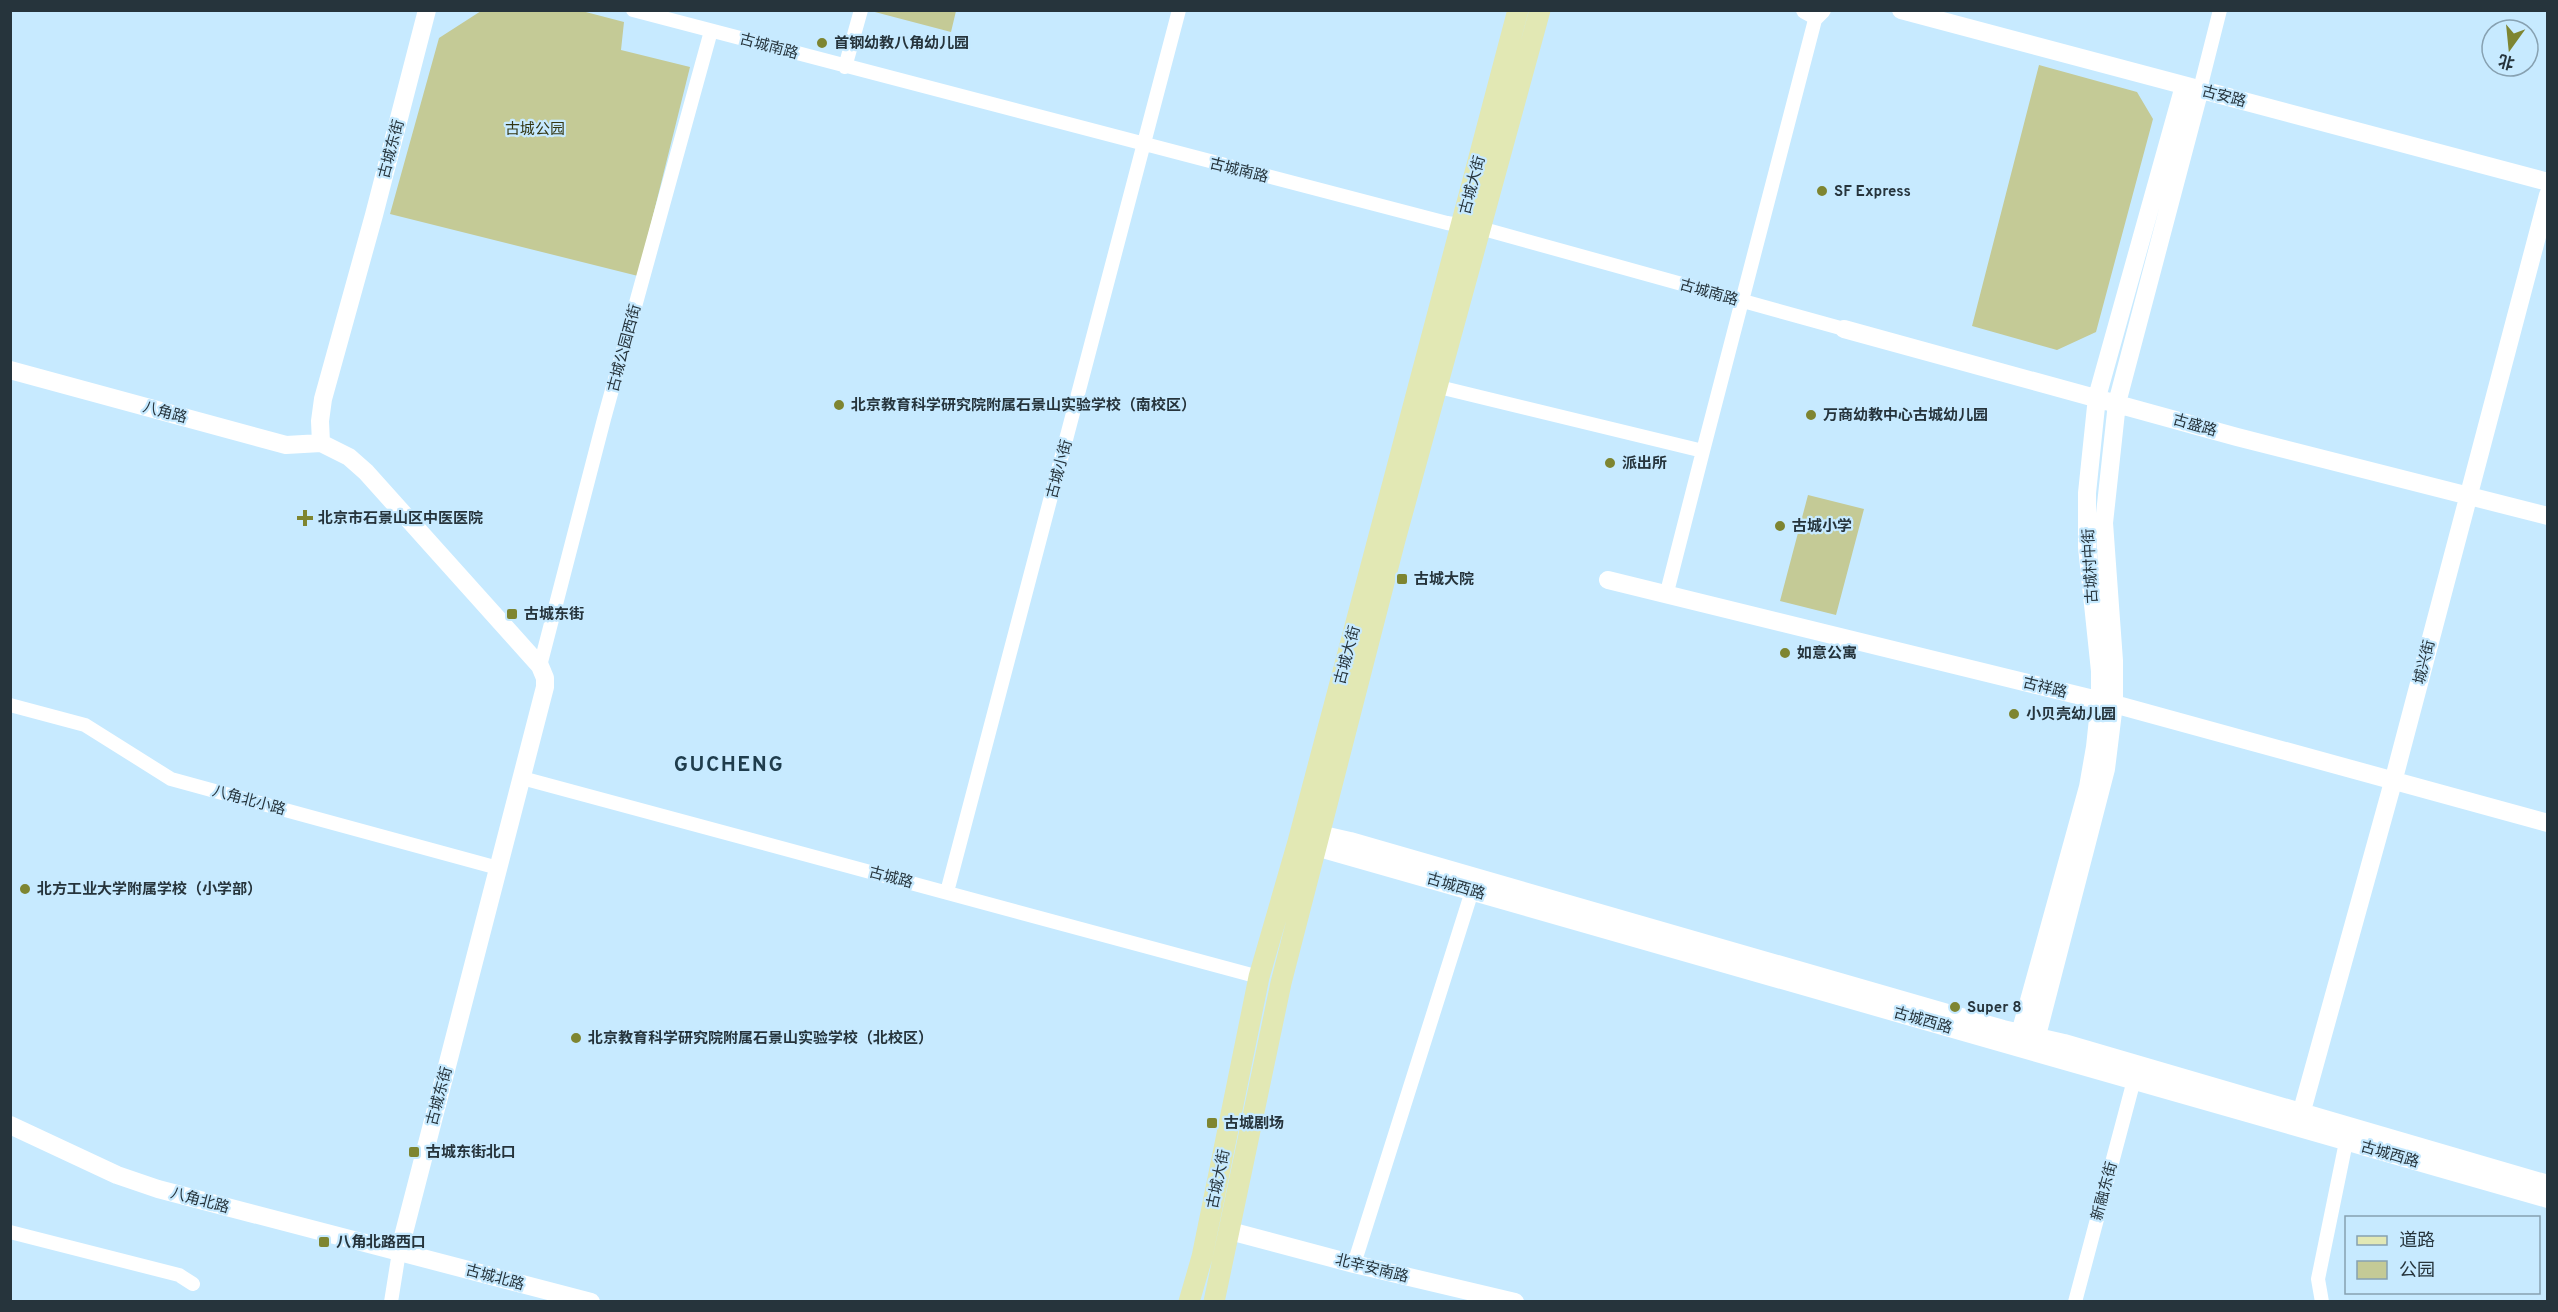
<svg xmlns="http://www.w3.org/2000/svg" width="2558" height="1312" viewBox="0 0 2558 1312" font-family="Overpass,'Noto Sans SC',sans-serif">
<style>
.green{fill:#c4ca96}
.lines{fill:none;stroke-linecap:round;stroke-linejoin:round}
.street{stroke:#fff;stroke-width:14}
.secondary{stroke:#fff;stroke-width:18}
.primary{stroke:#e2e8b4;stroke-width:21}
.poi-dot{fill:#7e8531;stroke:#c7eaff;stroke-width:2}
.labels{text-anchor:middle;stroke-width:4.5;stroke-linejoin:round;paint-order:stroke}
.poi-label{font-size:15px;font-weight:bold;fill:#26343c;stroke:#c7eaff;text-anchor:start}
.street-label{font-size:15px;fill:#26343c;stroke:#c7eaff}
.park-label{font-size:15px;fill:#333612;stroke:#c7eaff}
.district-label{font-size:21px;font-weight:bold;letter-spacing:1.5px;fill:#1f3d4d;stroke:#c7eaff}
</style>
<rect width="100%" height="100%" fill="#c7eaff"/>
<path class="green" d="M481 11H582L624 22 621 50 690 67 638 276 390 214 439 38Z
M871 11 956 10V11L951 32Z
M2039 65 2137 92 2153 119 2096 332 2057 350 1972 326Z
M1808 495 1864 509 1836 615 1780 601Z"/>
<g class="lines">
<path class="street" d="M633 10 1447 223 1480 228 1844 329
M845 67 861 10
M2200 89 2220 10
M1439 387 1703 451 1667 592
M1703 451 1816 16
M540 666 604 419 711 31
M10 705 85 725 171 779 498 868
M522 778 1259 977
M947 892 1179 10
M10 1232 179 1275 193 1284
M1354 1264 1472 891
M391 1302 399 1252
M2075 1302 2134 1080
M2322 1302 2318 1279 2346 1142"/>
<path class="secondary" d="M1805 10 1816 16 1822 10
M1901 10 2548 182
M1844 329 2237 437 2548 516
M10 370 286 445 321 443 349 457 366 472 540 666 545 678V687L399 1252
M321 443 320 421 323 399 374 215 427 10
M1608 580 2114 704 2548 823
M1306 831 1350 841 2003 1029 2064 1043 2548 1184
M1302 843 2548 1199
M2017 1044 2088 787 2095 747 2100 700V671L2087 547V493L2097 397 2184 86
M2034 1047 2106 769 2114 704V661L2104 523 2117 403 2200 89
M10 1125 117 1175 158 1189 591 1302
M2298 1125 2393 782 2548 195
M1230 1231 1354 1264 1515 1302"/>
<path class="primary" d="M1189 1302 1202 1257 1259 977 1298 842 1518 10
M1214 1302 1281 983 1395 540 1540 10"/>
</g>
<g class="poi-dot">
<circle cx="822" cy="43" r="6"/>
<circle cx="1822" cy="191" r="6"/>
<circle cx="839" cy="405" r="6"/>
<circle cx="1811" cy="415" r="6"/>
<circle cx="1610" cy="463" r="6"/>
<path d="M302 509h6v6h6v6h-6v6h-6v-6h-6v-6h6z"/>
<circle cx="1780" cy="526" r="6"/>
<rect x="1396" y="573" width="12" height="12" rx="3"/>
<rect x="506" y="608" width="12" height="12" rx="3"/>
<circle cx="1785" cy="653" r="6"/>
<circle cx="2014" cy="714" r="6"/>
<circle cx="25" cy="889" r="6"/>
<circle cx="1955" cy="1007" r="6"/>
<circle cx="576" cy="1038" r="6"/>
<rect x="1206" y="1117" width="12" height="12" rx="3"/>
<rect x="408" y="1146" width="12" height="12" rx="3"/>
<rect x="318" y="1236" width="12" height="12" rx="3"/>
</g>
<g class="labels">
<g class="poi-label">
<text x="834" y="48">首钢幼教八角幼儿园</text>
<text x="1834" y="196">SF Express</text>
<text x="851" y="410">北京教育科学研究院附属石景山实验学校（南校区）</text>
<text x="1823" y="420">万商幼教中心古城幼儿园</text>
<text x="1622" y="468">派出所</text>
<text x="318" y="523">北京市石景山区中医医院</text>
<text x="1792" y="531">古城小学</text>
<text x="1414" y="584">古城大院</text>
<text x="524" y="619">古城东街</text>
<text x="1797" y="658">如意公寓</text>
<text x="2026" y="719">小贝壳幼儿园</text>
<text x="37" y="894">北方工业大学附属学校（小学部）</text>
<text x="1967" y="1012">Super 8</text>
<text x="588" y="1043">北京教育科学研究院附属石景山实验学校（北校区）</text>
<text x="1224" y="1128">古城剧场</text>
<text x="426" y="1157">古城东街北口</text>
<text x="336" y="1247">八角北路西口</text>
</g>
<g class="street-label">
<text transform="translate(769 46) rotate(15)" y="5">古城南路</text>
<text transform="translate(2224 96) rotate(15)" y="5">古安路</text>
<text transform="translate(391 149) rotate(-75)" y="5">古城东街</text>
<text transform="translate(1239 170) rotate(14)" y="5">古城南路</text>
<text transform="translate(1472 185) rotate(-75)" y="5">古城大街</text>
<text transform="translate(1709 292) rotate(16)" y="5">古城南路</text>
<text transform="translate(624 348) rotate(-75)" y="5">古城公园西街</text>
<text transform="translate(165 412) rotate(15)" y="5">八角路</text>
<text transform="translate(2195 425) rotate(16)" y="5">古盛路</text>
<text transform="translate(1059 469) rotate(-75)" y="5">古城小街</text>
<text transform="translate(2090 566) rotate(-93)" y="5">古城村中街</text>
<text transform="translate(1347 655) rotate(-75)" y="5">古城大街</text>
<text transform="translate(2424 662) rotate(-76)" y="5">城兴街</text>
<text transform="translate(2045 687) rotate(14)" y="5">古祥路</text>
<text transform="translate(249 800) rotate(15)" y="5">八角北小路</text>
<text transform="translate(891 877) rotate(15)" y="5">古城路</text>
<text transform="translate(1456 886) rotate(16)" y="5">古城西路</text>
<text transform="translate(1923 1020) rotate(16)" y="5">古城西路</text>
<text transform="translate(439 1096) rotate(-75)" y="5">古城东街</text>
<text transform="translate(2390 1154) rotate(16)" y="5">古城西路</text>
<text transform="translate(1218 1179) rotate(-78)" y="5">古城大街</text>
<text transform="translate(2104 1191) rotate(-75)" y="5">新融东街</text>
<text transform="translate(200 1200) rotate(15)" y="5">八角北路</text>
<text transform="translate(1372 1268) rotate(14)" y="5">北辛安南路</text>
<text transform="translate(495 1277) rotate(15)" y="5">古城北路</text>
</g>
<g class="park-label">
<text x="535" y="134">古城公园</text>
</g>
<g class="district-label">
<text x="729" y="771">GUCHENG</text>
</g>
</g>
<rect width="2558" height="1312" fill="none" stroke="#26343c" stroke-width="24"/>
<rect x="2345" y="1216" width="195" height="78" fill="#c7eaff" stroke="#87a1b1" stroke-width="1.5"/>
<rect x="2357" y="1236" width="30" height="9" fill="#e2e8b4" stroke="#87a1b1" stroke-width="1.5"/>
<text x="2399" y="1246" font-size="18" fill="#26343c">道路</text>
<rect x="2357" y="1261" width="30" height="18" fill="#c4ca96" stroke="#87a1b1" stroke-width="1.5"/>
<text x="2399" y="1276" font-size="18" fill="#26343c">公园</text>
<g transform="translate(2510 48) rotate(195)"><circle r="28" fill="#c7eaff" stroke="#87a1b1" stroke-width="1.5"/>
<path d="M0-4.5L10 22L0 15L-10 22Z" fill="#7e8531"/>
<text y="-9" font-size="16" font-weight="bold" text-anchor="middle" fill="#26343c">北</text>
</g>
</svg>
